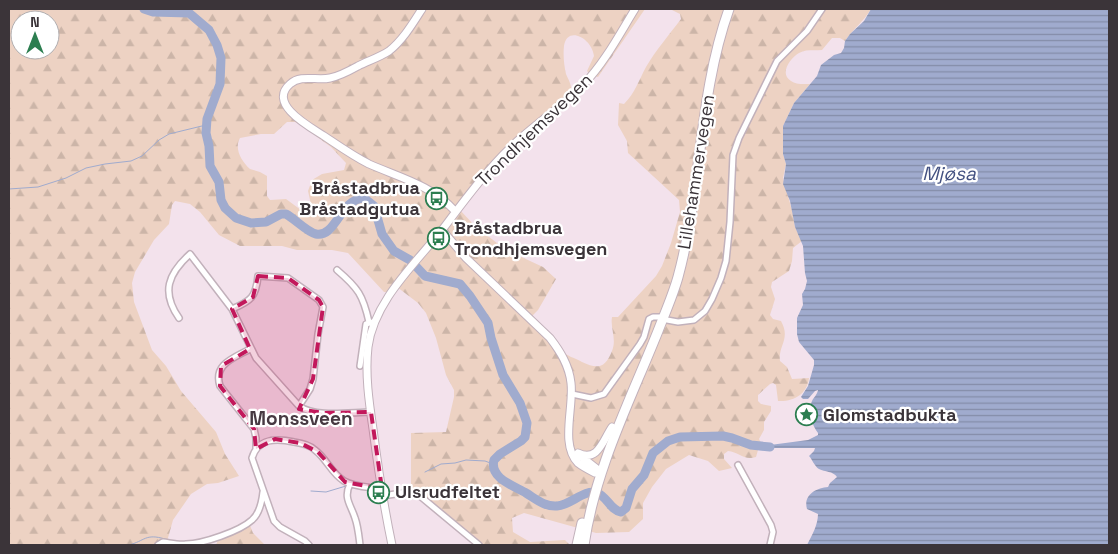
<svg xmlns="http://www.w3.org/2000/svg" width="1118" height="554" viewBox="0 0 1118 554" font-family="'Space Grotesk',sans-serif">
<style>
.forest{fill:url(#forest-firs);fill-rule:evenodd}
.water{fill:url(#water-rules)}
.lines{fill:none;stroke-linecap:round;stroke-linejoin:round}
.stream{stroke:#a0abce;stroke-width:1}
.river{stroke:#a0abce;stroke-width:9}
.street-casing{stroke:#c2b1bb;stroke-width:8}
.secondary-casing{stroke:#c2b1bb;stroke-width:9}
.highway-casing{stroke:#c2b1bb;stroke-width:11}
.street{stroke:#fff;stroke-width:5}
.secondary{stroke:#fff;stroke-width:7}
.highway{stroke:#fff;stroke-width:9}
.marked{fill:#c2185b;fill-opacity:0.2;stroke:#c2185b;stroke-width:4;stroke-dasharray:10 6;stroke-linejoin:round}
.labels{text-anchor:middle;stroke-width:4.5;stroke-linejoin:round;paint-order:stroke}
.street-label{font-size:18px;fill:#3b3439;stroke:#fff}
.poi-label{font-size:18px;font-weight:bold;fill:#3b3439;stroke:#fff;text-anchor:start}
.water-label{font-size:19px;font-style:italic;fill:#445282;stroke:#fff}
.neighbourhood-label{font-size:19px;font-weight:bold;fill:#473942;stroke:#fff}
</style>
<defs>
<pattern id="forest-firs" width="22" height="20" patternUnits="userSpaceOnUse" patternTransform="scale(1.25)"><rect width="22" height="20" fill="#edd2c3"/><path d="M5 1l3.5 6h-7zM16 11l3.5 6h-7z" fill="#ccb5a8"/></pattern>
<pattern id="water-rules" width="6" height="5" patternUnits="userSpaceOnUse" patternTransform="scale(1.25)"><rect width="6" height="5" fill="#a0abce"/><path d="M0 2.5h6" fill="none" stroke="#848ca8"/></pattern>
</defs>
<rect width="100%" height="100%" fill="#f3e2ec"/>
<path class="forest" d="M9 9H645L598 77 591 75 587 71 594 56C592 38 567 25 564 46 563 55 564 65 566 74 569 81 572 85 571 93L515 145 459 209 475 226 497 243 515 254 543 267 556 279 538 310 533 315V318C542 329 551 341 561 351 567 356 575 358 582 362 597 369 605 369 612 351 617 339 610 328 612 317H618L656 276 662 266 671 243 680 212 679 200 628 153 627 141 618 125 619 103 624 104C635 93 639 80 646 67 656 50 669 35 681 19L680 14 670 9H871C864 21 853 29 845 41L840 38H832L822 50C814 51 806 49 799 53 790 58 779 74 791 81 796 85 804 84 810 84L794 103 783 126V154L786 164 783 178 793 214 795 227 802 241 793 248 792 261 789 271 772 282 771 287 775 299 770 315 773 319 781 321C791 339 778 345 780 361L787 367 792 379 809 378C807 394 794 402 778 401L776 385 773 383 770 384 758 395V401L761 404 771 406V411L764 422V430L759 439 761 443 770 447V448L758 450 756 457C744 461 739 452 728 451L724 454V459L732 468 719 471 708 461 689 455 666 469 652 487 643 503V519L629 532 596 533 524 513 512 518 513 532 530 542 565 540 570 545H478L428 499 423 496 411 494V433L446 432 454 397V390L446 375 436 338 426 313 418 303 397 287 387 292H384L348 253 332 250H297L282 246H240L219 235 200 212 190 204 175 201 172 205 169 224 154 240 135 272 132 283 134 302 152 350 166 366 181 391 216 432 225 454 239 476 218 483 207 484 191 494 173 520 166 545H9ZM20 20H50V50H20ZM287 122H295L301 125 331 147 346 163 344 170 322 174 312 180 308 191 312 209 308 212 301 210 286 199 270 200 267 196V176L260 172 250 169C241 161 234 148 240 138L261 134H274Z
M249 523 253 533 265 545H216L219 537Z"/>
<path class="water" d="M871 9H1109V545H807C812 535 818 525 818 514L807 509C803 495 816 488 828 487L830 483 837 477C833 471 825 472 819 469 815 467 812 459 809 456L814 451 815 448H770V445L808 440 818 435V433C812 425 807 412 812 401 814 397 817 395 818 390L815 391 808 399H803L801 397 808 386 814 365V360L799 342 797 334V318L803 305 802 294 805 289 807 281 805 273 803 246 795 227 790 201 783 184 786 164 783 154V126L794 103 817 76 821 65 834 55 841 53 844 48 845 41 850 34 864 21Z"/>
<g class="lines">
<path class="stream" d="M9 189 38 187 66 178 86 168 105 164 131 161 142 156 159 140 169 134 206 125
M425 472 441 464 455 463 466 460 485 461 493 464
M311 491 326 492 346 486
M129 545C145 541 145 533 165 539"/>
<path class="river" d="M144 9 153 12 189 13 209 30 217 45 221 58 220 84 207 119 206 133 209 146 210 166 219 182 221 200 225 208 236 218 251 223 266 222 281 214H286C295 219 307 232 316 234 336 238 340 199 364 198L374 206 382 234 394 251 410 260 425 276 460 284 470 296 488 323 491 338 503 375 520 403 527 423 525 437 521 441 500 454 494 460C489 478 514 486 526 493 536 499 545 507 557 506 571 505 584 489 597 493 607 496 610 510 621 512L626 508 632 489 644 475 653 453 668 441 680 437 723 436 732 438 751 445 770 447"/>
<defs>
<path id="street" d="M337 270C358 288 363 295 369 322
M232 309C251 301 256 297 258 276L288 278 319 300 323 307 318 334 313 379 310 389 299 406
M179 318C161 292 168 274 190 254L232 309 256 358 299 406C315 418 351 412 371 412
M667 320 678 322 694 320 705 311 712 299 721 278 726 261 730 222 733 155 739 138 777 61 807 31 822 9
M250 349C234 358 213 364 220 386L254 429 256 438V449
M360 366 366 324 373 322
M572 394 591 398 604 394 640 344 644 337 649 319 653 317H660
M738 465 771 525 773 532 770 545
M350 484C343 498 351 505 355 518 358 526 359 537 360 545
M382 496 402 493 420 496 479 545
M158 545 163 542C171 543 179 545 186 544 203 544 240 531 252 520 259 514 262 501 263 492
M309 545 305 541 280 527 274 521 252 458C258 438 276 438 294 442 301 443 310 445 315 450 327 459 331 473 344 481 354 487 370 487 382 489"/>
<path id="secondary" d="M422 9C413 23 403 40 389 51 380 57 368 61 358 66 349 71 340 76 330 78 317 81 301 74 290 84 267 104 310 127 324 136 339 146 353 156 369 164 401 178 431 185 455 211
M442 230 466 258 550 338C560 351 569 365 571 383 574 407 560 445 578 463 583 467 589 470 595 473L601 472
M578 453C598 463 603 440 612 427
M578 454 601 472
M392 545C384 507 378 468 373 429 369 402 365 374 368 347 374 301 415 264 442 230 464 201 486 171 512 146 535 124 562 107 584 84 605 62 619 35 635 9"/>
<path id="highway" d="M577 545 582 523
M584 545C595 469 630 401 658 331 665 313 673 295 678 277 702 189 698 96 729 9"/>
</defs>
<use href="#street" class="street-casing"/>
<use href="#secondary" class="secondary-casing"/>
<use href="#highway" class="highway-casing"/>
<use href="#street" class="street"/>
<use href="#secondary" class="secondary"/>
<use href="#highway" class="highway"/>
</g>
<path class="marked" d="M258 276 288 278 319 300 323 307 313 379 299 409 323 413 371 412 382 489 345 482 318 452 300 443 275 439 256 449 254 429 220 386 221 366 250 349 232 309 253 297Z"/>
<defs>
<symbol id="bus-ring" viewBox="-11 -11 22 22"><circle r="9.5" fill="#fff" stroke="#2c7e50" stroke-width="1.5"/><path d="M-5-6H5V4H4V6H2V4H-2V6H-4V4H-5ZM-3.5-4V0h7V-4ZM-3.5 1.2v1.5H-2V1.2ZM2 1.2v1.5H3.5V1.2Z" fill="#2c7e50"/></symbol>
<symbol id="sight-ring" viewBox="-11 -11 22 22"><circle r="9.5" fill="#fff" stroke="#2c7e50" stroke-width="1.5"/><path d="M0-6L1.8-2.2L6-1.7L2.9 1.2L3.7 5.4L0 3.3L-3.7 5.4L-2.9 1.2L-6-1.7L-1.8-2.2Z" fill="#2c7e50"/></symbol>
</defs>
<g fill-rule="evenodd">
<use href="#bus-ring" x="424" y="186" width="25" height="25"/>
<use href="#bus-ring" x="426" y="226" width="25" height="25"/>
<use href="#sight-ring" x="794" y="402" width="25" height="25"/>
<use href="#bus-ring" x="366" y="480" width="25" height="25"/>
</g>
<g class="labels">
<g class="street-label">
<text transform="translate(534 130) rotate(-44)" y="6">Trondhjemsvegen</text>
<text transform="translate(696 172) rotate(-81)" y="6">Lillehammervegen</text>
</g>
<g class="poi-label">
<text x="420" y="194" text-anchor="end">Bråstadbrua<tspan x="420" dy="21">Bråstadgutua</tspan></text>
<text x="454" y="234">Bråstadbrua<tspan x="454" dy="21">Trondhjemsvegen</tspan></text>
<text x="823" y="421">Glomstadbukta</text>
<text x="395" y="498">Ulsrudfeltet</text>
</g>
<g class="water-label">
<text x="949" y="180">Mjøsa</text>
</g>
<g class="neighbourhood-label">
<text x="301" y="425">Monssveen</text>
</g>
</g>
<rect width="1118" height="554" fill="none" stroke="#3b3439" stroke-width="20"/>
<g transform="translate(35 35)"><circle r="24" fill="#ffffff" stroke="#b1aeb0"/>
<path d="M0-4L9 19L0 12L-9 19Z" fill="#2c7e50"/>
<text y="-8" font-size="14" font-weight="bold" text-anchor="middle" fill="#3b3439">N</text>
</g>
</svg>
